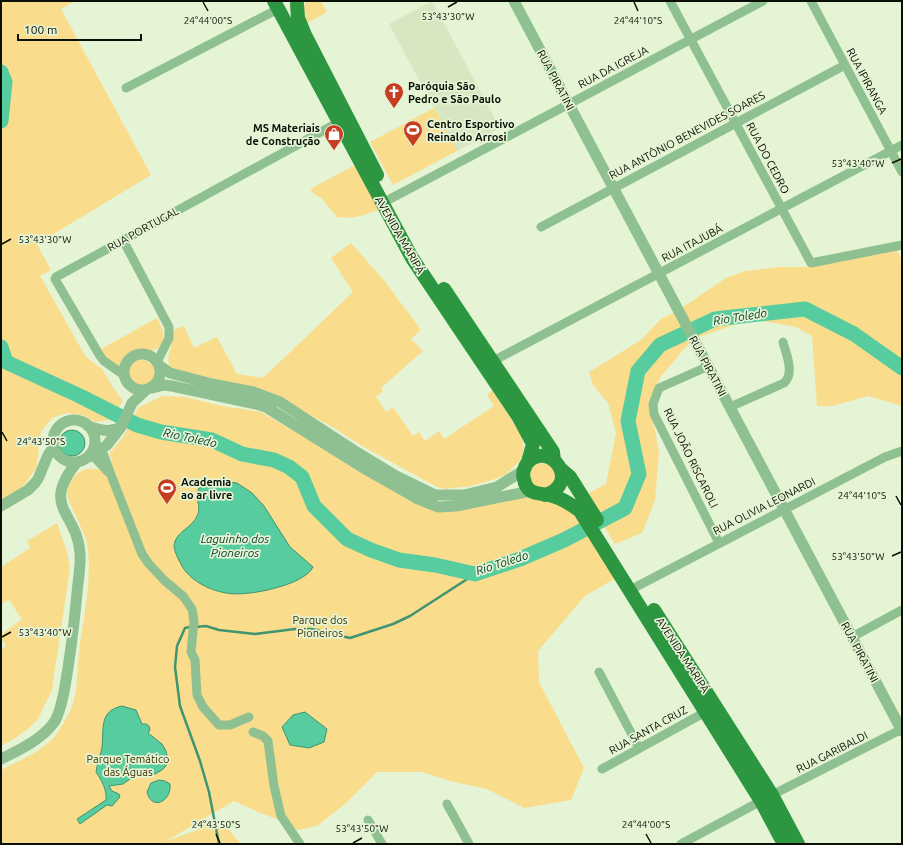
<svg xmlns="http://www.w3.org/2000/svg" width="903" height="845" viewBox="0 0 903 845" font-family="Ubuntu,sans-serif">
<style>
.built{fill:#d6e7c1}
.green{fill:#fadc8d}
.water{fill:#57cc9f;stroke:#409471}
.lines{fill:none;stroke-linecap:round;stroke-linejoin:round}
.stream{stroke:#409471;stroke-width:2.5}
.river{stroke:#57cc9f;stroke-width:15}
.minor{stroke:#8fc092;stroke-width:9}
.tertiary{stroke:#8fc092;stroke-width:11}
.primary{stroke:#2c9640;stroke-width:14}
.ticks{fill:none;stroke:#0b1006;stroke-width:1.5}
.labels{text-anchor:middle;stroke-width:3.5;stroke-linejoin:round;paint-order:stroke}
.street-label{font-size:11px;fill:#0b1006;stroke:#e5f4d4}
.poi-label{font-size:11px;font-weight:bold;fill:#0b1006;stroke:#e5f4d4;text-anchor:start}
.park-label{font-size:11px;fill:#3c2e01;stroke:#e5f4d4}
.water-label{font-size:12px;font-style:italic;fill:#033927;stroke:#e5f4d4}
.ticks-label{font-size:10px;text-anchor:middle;fill:#0b1006;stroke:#e5f4d4;stroke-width:3.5;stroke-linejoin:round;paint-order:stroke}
</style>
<rect width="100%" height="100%" fill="#e5f4d4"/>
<path class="built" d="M432 1 500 128 457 151 389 24Z"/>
<path class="green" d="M1 1H75L61 9 151 175 37 244 51 270 40 276 86 357 102 369 114 389 123 401 109 420 95 422 82 415 67 413 52 418 41 432 36 469 23 486 1 501Z
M306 1H321L327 12 306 24 304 7Z
M434 108 457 151 393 185 370 142Z
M355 165 379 209C362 216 355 219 337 217L321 198 314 194 310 189Z
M351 243 383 279 421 330 411 339 423 351 381 388 383 391 376 397 386 412 393 407 413 436 419 432 425 441 439 431 444 439 494 406 487 395 492 390 521 434 524 448 521 460 505 475 492 480 471 486 446 489 437 487 362 446 334 428 272 394 176 371 169 366C166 355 174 342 174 330L184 326 194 348 217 337 237 374 263 378 353 292 331 258Z
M896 248 902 261V406L868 396 832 406H817L812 336 796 327 757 320 733 325 696 338 680 309 726 278 745 271 778 267H813Z
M677 311 692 340 661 376 653 394 652 414 659 453 655 500 642 533 615 544 584 496 606 484 616 433 608 403 593 385 589 372 641 340 661 319Z
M157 318C163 328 169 344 154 350 140 356 124 349 118 369L99 350Z
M127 374a14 14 0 1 1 28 0a14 14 0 1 1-28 0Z
M162 396 186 397 222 406 261 412 432 510 523 497 546 500 580 511 621 575 585 596 538 651 539 682 584 768 571 800 524 808 487 789 450 781 422 772H377L346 803 317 826 298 830 279 820 258 812 234 801 166 841 195 831 205 822 229 830 241 844H1V770C19 761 41 752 55 736 61 727 68 717 72 707 78 690 77 670 79 652 83 620 94 571 86 540 81 524 72 511 67 495 69 475 82 465 102 470L112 461 109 454 124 436 138 408Z
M536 463C553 462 559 470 553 486L535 490 527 474Z
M57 523 67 552 70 568 52 690 38 719 30 727 17 737 1 746V650L6 646 1 638V635L22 619 9 600 1 604V567L30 548 27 541Z"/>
<path class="water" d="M59 443a13 13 0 1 1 26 0a13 13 0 1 1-26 0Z
M218 481 237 483 252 493 264 506 290 547 313 567C311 570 310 572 307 574 292 587 245 597 226 593 208 590 187 579 180 562 177 557 174 550 174 545 176 531 193 528 198 514 201 505 194 498 199 488Z
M122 706 136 710 142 724H146L149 726 150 730 148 733 162 744 166 751 168 759 166 766 162 770 155 774 138 775 133 777 123 784 109 786 112 791 119 794 120 797 112 806 107 805 80 824 77 819 106 800C107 790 102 781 96 772 97 763 101 755 102 747 104 728 99 711 122 706Z
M305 712 327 729 324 742 309 748 290 745 282 727 293 715Z
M159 780 165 781 170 784C172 802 151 811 147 792L151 783Z"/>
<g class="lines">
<path class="stream" d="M190 627 185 628 177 646 175 667 180 706 200 761 209 792 219 844
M195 627 206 626 219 630 255 634 295 629H312L350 638 393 624 410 616 475 574"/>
<path class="river" d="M1 72 5 82 1 121
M1 347 6 362 82 397 137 425 161 432 212 440 242 454 274 460 289 467 302 477 314 506 347 539 371 550 399 560 435 565 475 574 520 559 564 540 625 508 639 474 628 421 638 371 660 345 715 319 805 309 854 334 902 368"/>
<path class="minor" d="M670 1 811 263 902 245
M811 1 902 172
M126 88 278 9
M390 199 763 1
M541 227 845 65
M123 240 169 327V338L157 362
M493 361 902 145
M708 365 702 369 659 388 653 404 654 414 719 543
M124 375 104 361 100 356 55 279 56 277 339 122
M730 407 784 383C795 373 786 354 783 342
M102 450 111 475 142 554 149 564 165 581 183 596 192 609 194 621 191 652 195 660 197 695 203 707 219 725H230L249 717
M93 456 108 472
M630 590 885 457 902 451
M852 637 902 610
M599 672 639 748
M253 732 263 736 268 741 274 786 281 816 300 844
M602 769 709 710
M447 804 469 844
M368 820 382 844
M681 844 772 795 902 729"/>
<path class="tertiary" d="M514 1 902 731
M124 372a18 18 0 1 1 36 0a18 18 0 1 1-36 0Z
M160 366 170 373 212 384 253 392 280 402 358 453 396 476 435 495H464L497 487 524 470
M152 388 164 385 172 386 256 404 266 407 367 470 418 499 438 507 456 506 531 491
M53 441a21 21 0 1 1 42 0a21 21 0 1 1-42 0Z
M88 426C99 430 110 433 121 427
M89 457 107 445 121 427 132 403 146 390
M1 506 28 490 35 483 38 479 48 455 54 446
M1 759C19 750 43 739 55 721 60 712 62 701 64 692 70 659 74 626 77 593 78 580 81 566 80 553 77 511 40 508 77 462"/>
<path class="primary" d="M274 1 412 258 518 416 533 444 528 462
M297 4 298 18 305 35 377 175
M444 289 553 452 554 460
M562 470 570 477 597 520
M545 495C582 483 550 440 528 462 524 467 522 474 524 479 527 497 541 492 553 496 563 499 572 505 580 511L761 801 784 844
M654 610 772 795 798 844"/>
</g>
<path class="ticks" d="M203 2 208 11M634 2 638 11M448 7 457 2M892 163 901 159M2 244 11 239M2 432 7 441M896 496 901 505M892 556 901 552M2 637 11 632M216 834 220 843M646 834 651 843M353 843 362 838"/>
<defs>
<symbol id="church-pin" viewBox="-11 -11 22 30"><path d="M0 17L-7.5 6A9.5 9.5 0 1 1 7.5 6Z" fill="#c83d21" stroke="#e5f4d4"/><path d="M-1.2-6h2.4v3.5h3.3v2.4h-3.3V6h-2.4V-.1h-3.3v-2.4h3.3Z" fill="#fff"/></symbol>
<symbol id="stadium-pin" viewBox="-11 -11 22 30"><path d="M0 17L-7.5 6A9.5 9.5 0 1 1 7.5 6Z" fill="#c83d21" stroke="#e5f4d4"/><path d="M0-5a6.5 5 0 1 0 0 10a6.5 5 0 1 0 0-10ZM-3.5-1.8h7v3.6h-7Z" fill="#fff"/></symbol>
<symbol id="shop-pin" viewBox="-11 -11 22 30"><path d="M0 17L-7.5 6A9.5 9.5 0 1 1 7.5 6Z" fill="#c83d21" stroke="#e5f4d4"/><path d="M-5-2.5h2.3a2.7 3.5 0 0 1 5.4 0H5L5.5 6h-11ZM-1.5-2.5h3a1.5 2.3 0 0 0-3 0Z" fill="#fff"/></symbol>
</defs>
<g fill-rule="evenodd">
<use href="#church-pin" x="383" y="81" width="22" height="30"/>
<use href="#stadium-pin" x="402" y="119" width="22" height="30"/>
<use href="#shop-pin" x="323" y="123" width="22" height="30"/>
<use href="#stadium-pin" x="156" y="477" width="22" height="30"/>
</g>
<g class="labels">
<g class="street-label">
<text transform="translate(613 67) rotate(-28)" y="4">RUA DA IGREJA</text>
<text transform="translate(556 80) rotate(62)" y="4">RUA PIRATINI</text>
<text transform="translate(867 81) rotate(62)" y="4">RUA IPIRANGA</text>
<text transform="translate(687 135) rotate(-28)" y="4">RUA ANTÔNIO BENEVIDES SOARES</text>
<text transform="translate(768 158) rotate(62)" y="4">RUA DO CEDRO</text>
<text transform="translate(143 229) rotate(-29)" y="4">RUA PORTUGAL</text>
<text transform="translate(400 235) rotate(60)" y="4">AVENIDA MARIPÁ</text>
<text transform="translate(692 243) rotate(-28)" y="4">RUA ITAJUBÁ</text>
<text transform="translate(708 366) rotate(62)" y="4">RUA PIRATINI</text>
<text transform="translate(691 458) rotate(64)" y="4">RUA JOÃO RISCAROLI</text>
<text transform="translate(764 506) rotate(-27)" y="4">RUA OLIVIA LEONARDI</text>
<text transform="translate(860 652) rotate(62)" y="4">RUA PIRATINI</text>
<text transform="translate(683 655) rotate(57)" y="4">AVENIDA MARIPÁ</text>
<text transform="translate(648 730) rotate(-29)" y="4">RUA SANTA CRUZ</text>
<text transform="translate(832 752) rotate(-27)" y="4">RUA GARIBALDI</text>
</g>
<g class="poi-label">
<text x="408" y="90">Paróquia São<tspan x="408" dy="13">Pedro e São Paulo</tspan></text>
<text x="427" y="128">Centro Esportivo<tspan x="427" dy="13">Reinaldo Arrosi</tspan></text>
<text x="320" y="132" text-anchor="end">MS Materiais<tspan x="320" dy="13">de Construção</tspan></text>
<text x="181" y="486">Academia<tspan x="181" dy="13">ao ar livre</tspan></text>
</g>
<g class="park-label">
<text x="320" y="624">Parque dos<tspan x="320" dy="13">Pioneiros</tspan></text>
<text x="128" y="763">Parque Temático<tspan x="128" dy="13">das Águas</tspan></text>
</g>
<g class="water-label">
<text transform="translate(740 317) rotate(-9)" y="4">Rio Toledo</text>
<text transform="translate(190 438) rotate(12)" y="4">Rio Toledo</text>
<text x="235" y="543">Laguinho dos<tspan x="235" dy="14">Pioneiros</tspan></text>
<text transform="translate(502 563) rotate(-18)" y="4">Rio Toledo</text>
</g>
</g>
<g class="ticks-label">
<text x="448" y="20">53°43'30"W</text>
<text x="208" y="24">24°44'00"S</text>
<text x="638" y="24">24°44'10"S</text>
<text x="858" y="167">53°43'40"W</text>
<text x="45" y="243">53°43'30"W</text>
<text x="41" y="445">24°43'50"S</text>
<text x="862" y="499">24°44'10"S</text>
<text x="858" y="560">53°43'50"W</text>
<text x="45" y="636">53°43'40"W</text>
<text x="216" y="828">24°43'50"S</text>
<text x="646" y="828">24°44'00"S</text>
<text x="362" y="832">53°43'50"W</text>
</g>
<rect width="903" height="845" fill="none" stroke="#0b1006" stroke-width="4"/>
<path d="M18 34v6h123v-6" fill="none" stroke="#0b1006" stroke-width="2"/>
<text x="24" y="34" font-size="12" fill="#0b1006" stroke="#e5f4d4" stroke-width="3" paint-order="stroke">100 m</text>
</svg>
